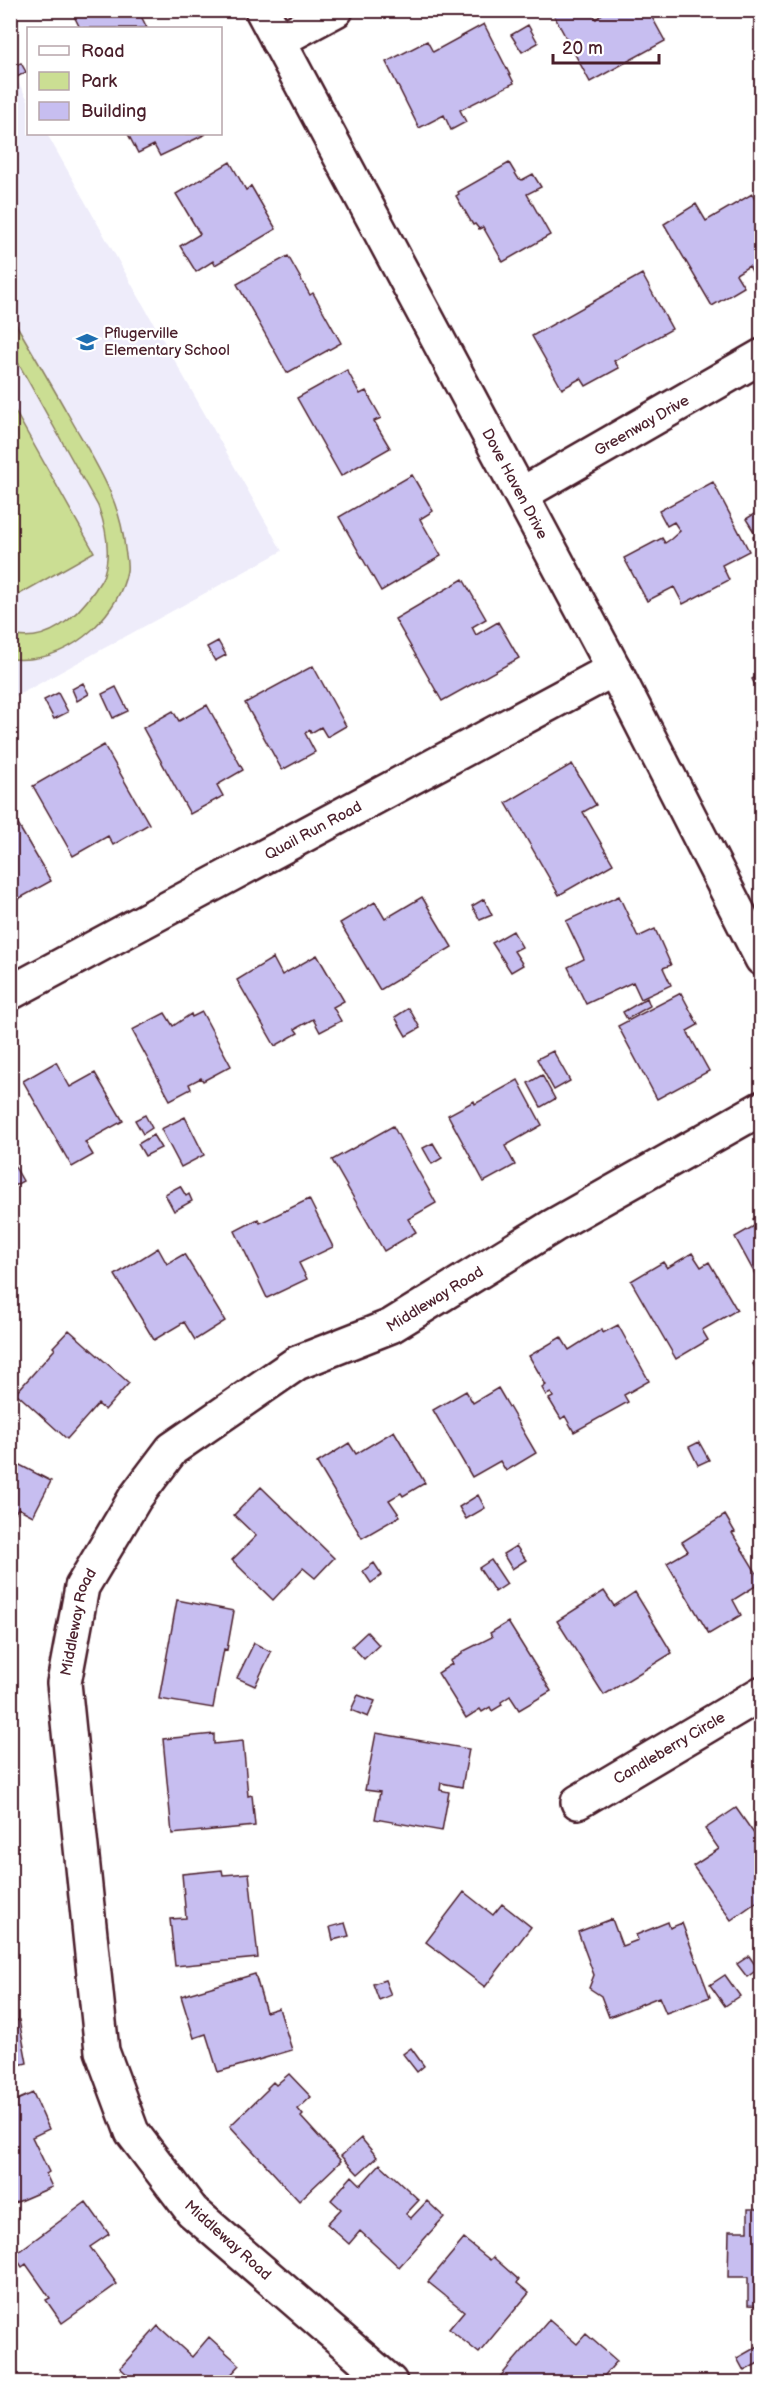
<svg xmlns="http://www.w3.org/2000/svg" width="772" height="2393" viewBox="0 0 772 2393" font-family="'Balsamiq Sans',sans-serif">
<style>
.built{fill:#eeecfa}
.green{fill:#cbde93;stroke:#8a7e5f;stroke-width:1.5}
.building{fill:#c7bef0;stroke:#4a1f2b;stroke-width:1.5}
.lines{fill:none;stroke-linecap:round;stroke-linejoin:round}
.minor-casing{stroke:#4a1f2b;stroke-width:38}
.minor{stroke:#fff;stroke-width:33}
.labels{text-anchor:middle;stroke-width:4.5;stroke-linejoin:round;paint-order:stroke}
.poi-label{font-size:15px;fill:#4a1f2b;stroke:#fff;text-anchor:start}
.street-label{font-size:15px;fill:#4a1f2b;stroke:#fff}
</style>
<rect width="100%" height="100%" fill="#fff"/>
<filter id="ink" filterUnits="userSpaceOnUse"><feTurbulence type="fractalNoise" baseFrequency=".0167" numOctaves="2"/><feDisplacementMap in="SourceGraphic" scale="12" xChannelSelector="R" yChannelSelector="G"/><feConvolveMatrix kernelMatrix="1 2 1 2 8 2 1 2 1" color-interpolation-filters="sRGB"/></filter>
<g filter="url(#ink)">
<path class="built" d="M10 68 28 100V134H47L282 551 11 699Z"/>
<path class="green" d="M10 314C30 348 50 382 69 416 93 459 121 499 125 549 126 556 128 564 127 571 123 593 108 614 93 629 69 651 43 662 11 659V635C47 644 76 618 95 590 98 585 103 579 104 574 111 551 106 527 98 506L11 350Z
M11 404 94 552 11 599H10Z"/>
<path class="building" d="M71 10H138L147 28H80Z
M551 10H591L596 19 607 10H648L665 41 590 82Z
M484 24 514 83 460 110 466 122 451 130 444 115 419 128 386 62 427 41 433 52Z
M528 25 538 43 522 52 511 35Z
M21 63 26 72 17 77 12 67Z
M128 134H206L160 156 154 145 138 153Z
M230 162 246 190 251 186 276 229 215 265 213 261 196 272 180 246 200 234 176 194Z
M509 163 518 178 522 180 533 174 541 187 527 194 550 235 503 262 483 227 479 229 475 224 473 225 456 196 459 194 458 192Z
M752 194 762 211V280L758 282 749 266 736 274 744 287 712 306 664 224 696 204 706 221Z
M288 256 310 295 313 293 341 343 287 373 237 284Z
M642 274 672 329 614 361 619 368 586 386 581 378 562 389 532 336Z
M347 370 360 394 366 391 379 414 381 418 374 421 390 448 341 476 297 398Z
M412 475 433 511 420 519 441 556 381 591 339 517Z
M713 482 749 551 722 565 729 580 683 604 674 587 647 601 624 558 662 538 665 543 671 539 680 531 674 522 667 526 659 511Z
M762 509V551L753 537 756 535 746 519Z
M463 579 486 619 472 627 476 635 498 622 519 658 442 701 395 619Z
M218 641 226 655 215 661 207 647Z
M313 666 346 726 327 737 321 727 311 733 310 730 305 733 315 752 282 770 245 703Z
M762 673V697L752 679Z
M83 683 89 694 77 701 72 689Z
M116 687 128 711 113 718 102 694Z
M58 693 68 712 54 719 44 700Z
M207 705 243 770 217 785 223 796 190 814 143 728 173 711 179 721Z
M762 734V755L753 739Z
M104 745 149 824 113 845 108 836 73 856 33 786Z
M572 764 596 805 583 812 613 864 559 895 506 803Z
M10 811 51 881 11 903H10Z
M619 896 638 937 655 929 671 965 663 968 671 985 641 999 633 982 586 1004 568 967 584 959 566 921Z
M422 897 452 947 380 990 340 923 375 902 385 919Z
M484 899 492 915 480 920 472 906Z
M513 931 522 947 514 951 523 965 511 972 492 943Z
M317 955 344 1001 333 1007 341 1021 320 1032 313 1019 295 1029 298 1033 275 1046 237 980 273 958 282 975Z
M681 993 698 1025 687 1031 709 1071 657 1099 618 1026Z
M647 998 650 1006 627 1019 623 1012Z
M409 1008 420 1028 406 1036 395 1017Z
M202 1012 231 1066 203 1081 201 1078 189 1084 191 1089 170 1100 132 1030 165 1013 173 1026 191 1014 192 1017Z
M553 1051 570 1081 554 1090 537 1059Z
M56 1062 70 1087 95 1073 123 1121 85 1142 93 1155 72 1167 23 1081Z
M542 1075 555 1099 541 1107 528 1083Z
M518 1080 542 1125 505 1146 515 1165 484 1182 448 1115 474 1101 475 1104Z
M145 1115 152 1128 143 1134 135 1120Z
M185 1117 204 1155 181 1167 161 1129Z
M393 1126 436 1203 408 1219 416 1232 384 1251 332 1160Z
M153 1135 161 1148 145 1156 138 1144Z
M433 1143 442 1158 432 1164 423 1148Z
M10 1158 23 1181 10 1188Z
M180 1186 186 1196 189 1194 192 1201 174 1211 165 1194Z
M309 1199 333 1247 299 1263 307 1279 267 1298 235 1231 258 1219 260 1223Z
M762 1214V1287L735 1237 756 1225 753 1219Z
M158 1248 167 1264 184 1254 225 1321 195 1340 184 1322 154 1340 115 1275Z
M692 1253 701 1267 709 1262 737 1310 702 1330 708 1340 676 1359 631 1281 663 1262 667 1268Z
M618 1325 649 1381 624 1395 628 1402 574 1432 565 1416 561 1419 549 1399 553 1397 551 1393 546 1395 542 1388 546 1385 529 1356 561 1337 569 1350 602 1329 603 1333Z
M69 1330 129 1383 105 1410 98 1404 67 1439 16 1393 55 1349 53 1347Z
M762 1358V1379L753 1364Z
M498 1388 536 1453 506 1471 500 1461 472 1477 433 1410 466 1391 473 1403Z
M394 1431 425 1483 403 1496 401 1493 389 1500 400 1516 362 1538 317 1463 349 1443 356 1454Z
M699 1442 709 1460 698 1465 689 1447Z
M10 1460 51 1481 33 1516 18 1508 10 1521Z
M762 1474V1488L756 1478Z
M261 1487 334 1558 315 1578 303 1568 273 1600 232 1560 256 1536 234 1515Z
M478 1495 485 1508 466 1519 459 1507Z
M725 1515 735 1532 732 1533 762 1582 733 1600 741 1615 709 1634 667 1563 688 1551 682 1542Z
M516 1546 526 1560 512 1569 503 1554Z
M491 1560 507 1584 495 1592 479 1568Z
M374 1563 382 1575 371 1583 363 1571Z
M604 1591 614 1606 635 1592 672 1653 604 1695 557 1621Z
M177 1600 234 1611 227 1650 224 1649 213 1708 159 1699Z
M508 1622 551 1691 519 1710 510 1696 501 1702 502 1705 492 1711 490 1707 482 1712 480 1709 466 1718 438 1673 452 1664 450 1661 462 1654V1652L492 1637 490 1633Z
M367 1632 379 1645 364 1659 352 1646Z
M254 1643 271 1652 255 1686 237 1678Z
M358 1695 375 1701 368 1717 351 1710Z
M376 1733 469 1749 462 1787 441 1783 440 1790 449 1792 442 1831 375 1819 380 1792 365 1790Z
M214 1734V1744L243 1741 248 1796 252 1795 255 1826 172 1834 163 1739Z
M736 1808 762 1845V1898L731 1920 693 1866 719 1849 705 1829Z
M222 1870 223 1875 249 1873 258 1958 175 1966 170 1919 186 1918 182 1874Z
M464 1892 493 1915 502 1904 531 1927 485 1987 426 1942Z
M612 1919 622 1946 638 1940 636 1935 668 1922 670 1928 682 1923 710 1997 666 2013 659 1997 609 2017 601 1996 589 1988 594 1975 578 1932Z
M345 1923 349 1936 333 1940 330 1927Z
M749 1956 758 1969 747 1977 737 1964Z
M255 1974 266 2012 279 2008 292 2050 218 2072 206 2034 194 2038 181 1996Z
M725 1975 740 1996 725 2006 710 1985Z
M385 1980 391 1995 379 2000 373 1984Z
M19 2020 27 2063 10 2067V2022Z
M411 2048 424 2066 417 2072 403 2054Z
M289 2074 311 2097 298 2109 303 2115 301 2117 341 2161 299 2201 230 2126 268 2089 267 2088 273 2082 276 2085Z
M33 2093 49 2129 32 2137 49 2172 46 2174 52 2187 10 2205V2103Z
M361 2138 377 2157 358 2174 341 2156Z
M380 2164 419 2200 406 2214 411 2218 427 2201 444 2217 399 2267 360 2231 349 2244 327 2224 341 2209 331 2200 352 2176 361 2185Z
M86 2202 109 2234 90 2247 117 2284 62 2323 46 2300 50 2298 26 2264 22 2267 14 2255Z
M748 2209H762V2306L748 2305V2277H728L729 2231H748Z
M464 2239 490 2260 493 2257 519 2280 517 2283 529 2293 479 2353 449 2329 464 2311 428 2282Z
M549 2320 577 2344 586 2334 617 2361 599 2382H505L499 2378Z
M158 2326 192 2357 209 2337 240 2365 224 2382H136L120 2368Z
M760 2345 762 2361 744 2371 737 2358Z"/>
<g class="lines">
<defs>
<g id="minor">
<path id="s1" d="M262 10 614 669 762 959"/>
<path d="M278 41 336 10"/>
<path id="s2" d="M522 494 762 356"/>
<path id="s3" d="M10 993 614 669"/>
<path id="s4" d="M578 1802 762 1693"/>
<path id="s5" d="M390 2382 192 2211 132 2132 102 2051 64 1683 82 1587 135 1498 172 1449 297 1363 391 1326 553 1226 762 1108"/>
</g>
</defs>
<use href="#minor" class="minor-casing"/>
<use href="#minor" class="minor"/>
</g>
</g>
<defs>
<symbol id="school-bare" viewBox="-9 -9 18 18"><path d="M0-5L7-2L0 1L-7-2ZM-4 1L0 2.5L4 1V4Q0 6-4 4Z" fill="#1f6fb2" stroke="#fff" stroke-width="2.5" paint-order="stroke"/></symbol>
</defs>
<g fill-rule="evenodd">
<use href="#school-bare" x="72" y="327" width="30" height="30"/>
</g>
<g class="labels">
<g class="poi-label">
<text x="104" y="338">Pflugerville<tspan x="104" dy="17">Elementary School</tspan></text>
</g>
<g class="street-label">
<text dy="5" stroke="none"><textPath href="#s2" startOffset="138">Greenway Drive</textPath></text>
<text dy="5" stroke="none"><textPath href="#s1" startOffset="537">Dove Haven Drive</textPath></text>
<text dy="5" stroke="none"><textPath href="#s3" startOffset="344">Quail Run Road</textPath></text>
<text dy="5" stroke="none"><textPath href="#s5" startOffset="1384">Middleway Road</textPath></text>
<text dy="5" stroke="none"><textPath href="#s5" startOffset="880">Middleway Road</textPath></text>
<text dy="5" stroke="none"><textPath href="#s4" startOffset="106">Candleberry Circle</textPath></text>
<text transform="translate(228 2240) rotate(42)" y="5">Middleway Road</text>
</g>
</g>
<rect width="772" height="2393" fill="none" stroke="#fff" stroke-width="36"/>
<rect x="18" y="18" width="736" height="2357" fill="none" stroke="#4a1f2b" stroke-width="2" filter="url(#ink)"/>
<rect x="27" y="27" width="195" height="108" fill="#ffffff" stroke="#b7a5aa" stroke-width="1.5"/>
<rect x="39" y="46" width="30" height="9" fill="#ffffff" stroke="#b7a5aa" stroke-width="1.5"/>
<text x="81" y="57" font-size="18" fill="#4a1f2b">Road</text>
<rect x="39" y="72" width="30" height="18" fill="#cbde93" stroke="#b7a5aa" stroke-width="1.5"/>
<text x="81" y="87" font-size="18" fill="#4a1f2b">Park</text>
<rect x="39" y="102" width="30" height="18" fill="#c7bef0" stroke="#b7a5aa" stroke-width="1.5"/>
<text x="81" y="117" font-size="18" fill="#4a1f2b">Building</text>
<path d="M553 54v9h106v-9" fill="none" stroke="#4a1f2b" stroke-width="3"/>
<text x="562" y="54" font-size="18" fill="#4a1f2b" stroke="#ffffff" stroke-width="4.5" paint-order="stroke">20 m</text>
</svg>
